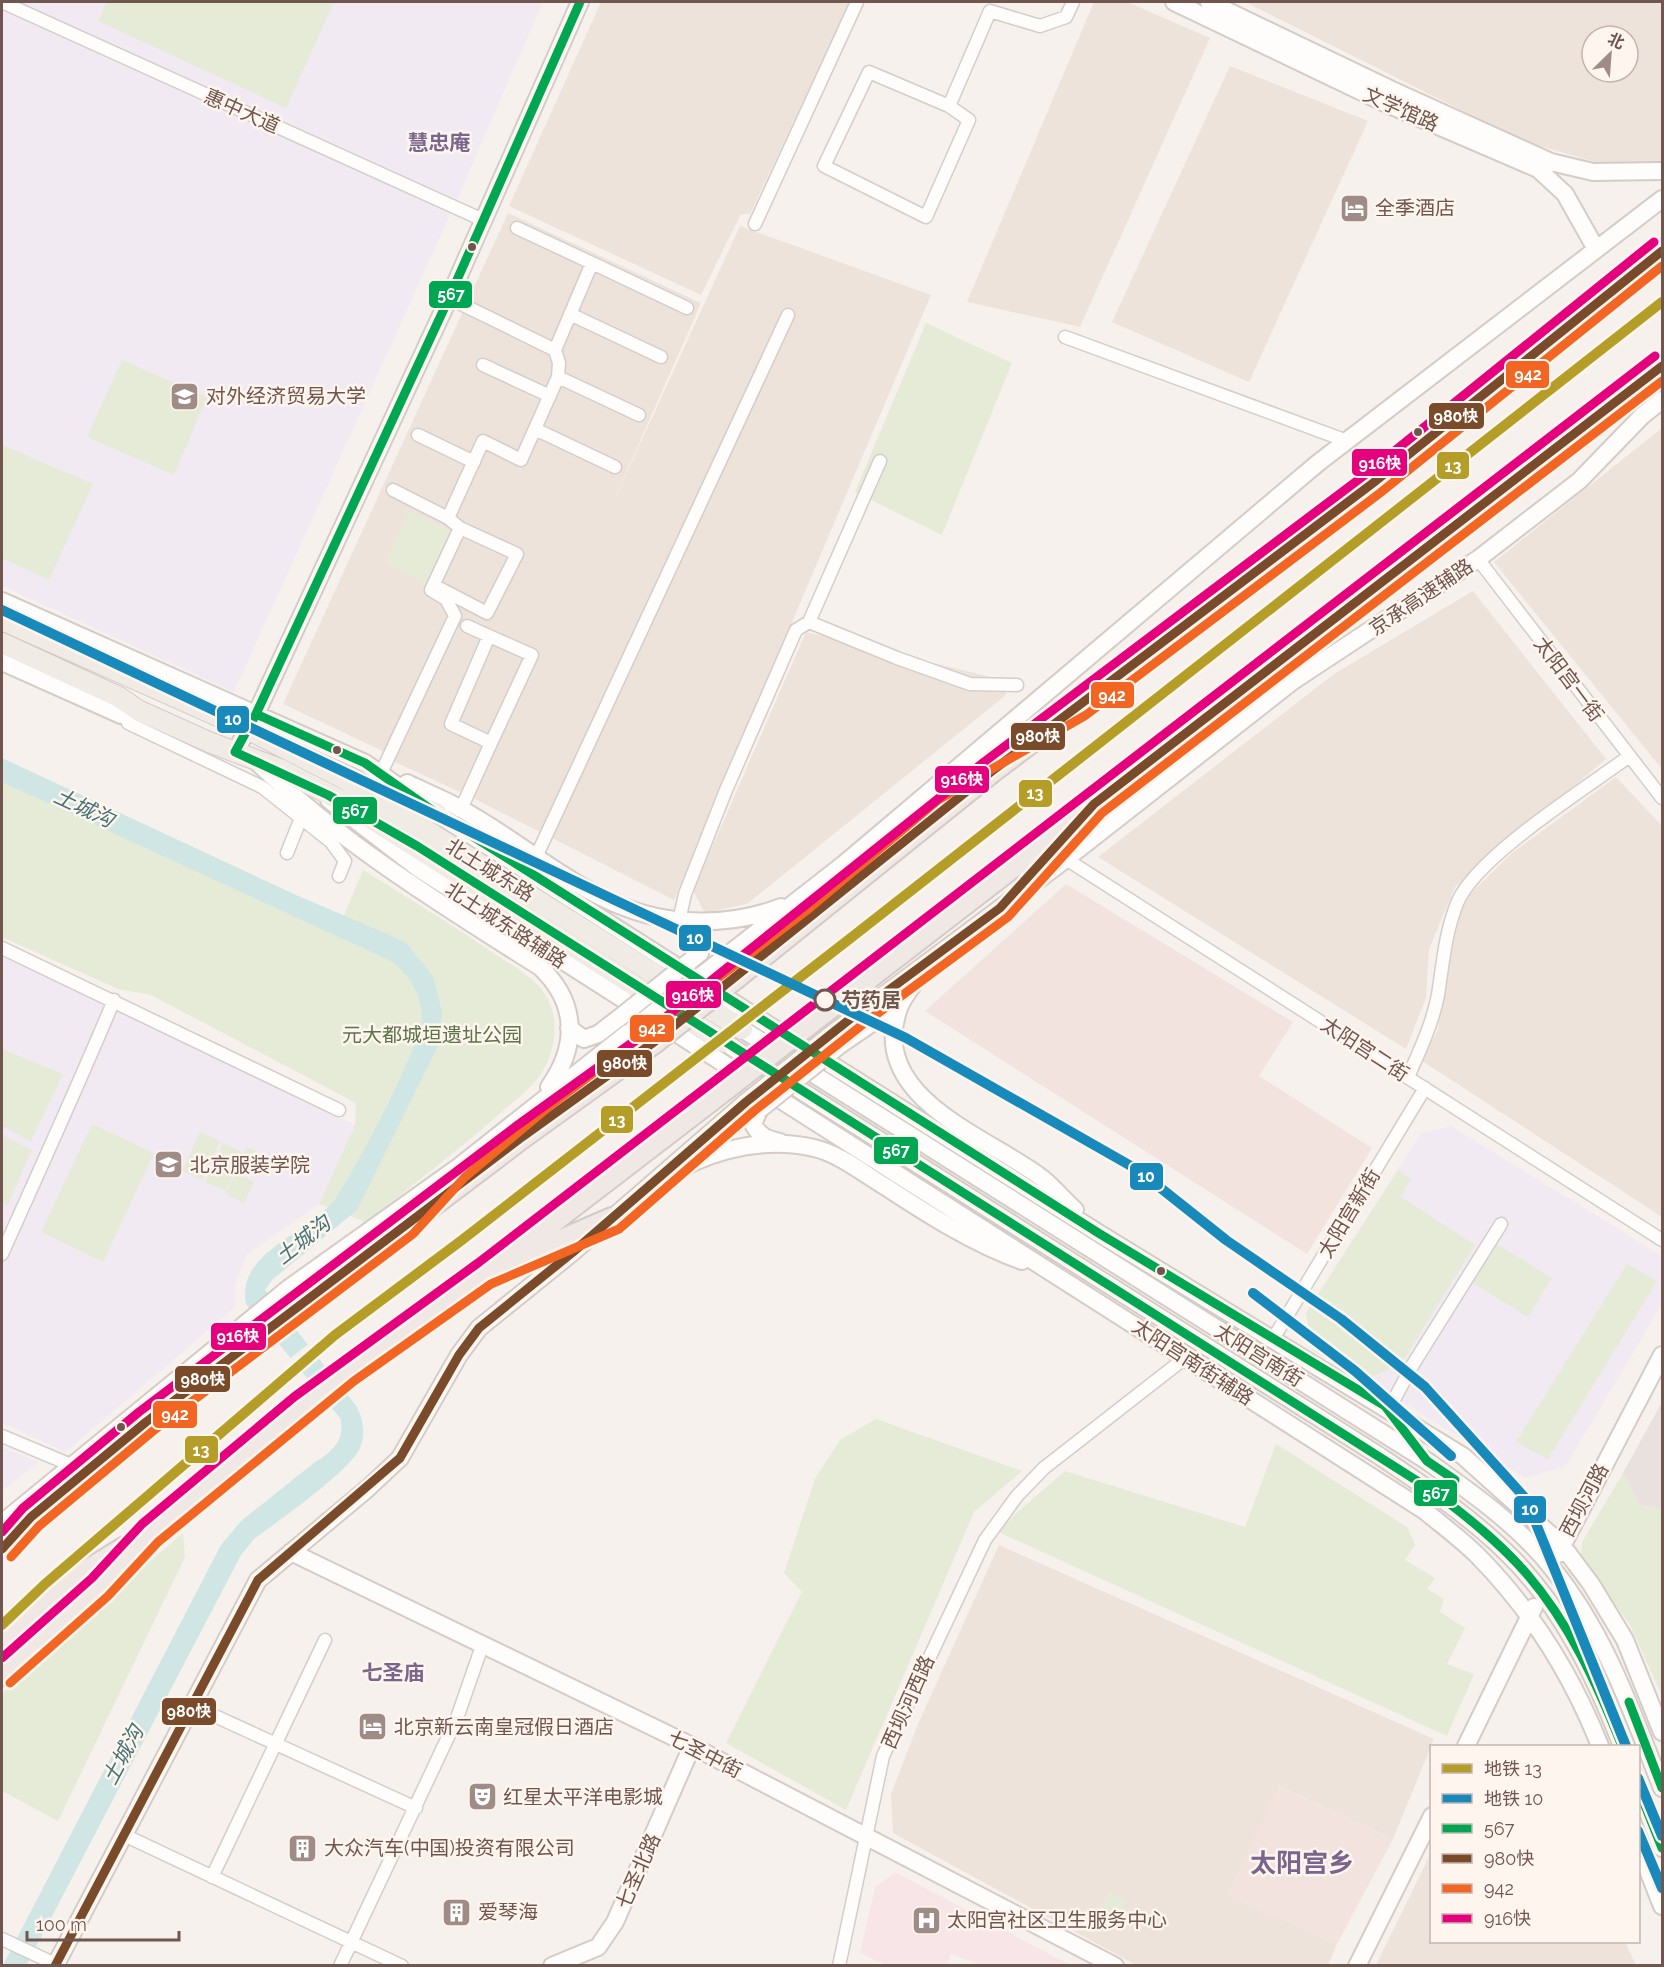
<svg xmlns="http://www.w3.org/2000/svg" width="1664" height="1967" viewBox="0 0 1664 1967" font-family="Raleway,'Noto Sans SC',sans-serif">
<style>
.residential{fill:#eee3da;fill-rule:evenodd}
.commercial{fill:#f3e3de}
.industrial{fill:#e8e1dd}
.education{fill:#f1eaf2}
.medical{fill:#f7e5e7}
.green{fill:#e6ebd8}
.water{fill:#d0e6e4}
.pier{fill:#f6f1ec}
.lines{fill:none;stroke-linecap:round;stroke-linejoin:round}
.street-casing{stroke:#d4cdc9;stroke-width:15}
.secondary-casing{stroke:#d5ccc8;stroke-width:20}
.primary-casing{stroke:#d4cbc7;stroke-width:22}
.highway-casing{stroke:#d4cbc7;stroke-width:26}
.street{stroke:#fefdfc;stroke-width:12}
.secondary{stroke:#fefdfc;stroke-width:16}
.primary{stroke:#f1ebe6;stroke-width:20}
.highway{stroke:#f0e8e5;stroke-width:22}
.secondary-bridge-casing{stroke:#d5ccc8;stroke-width:20;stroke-linecap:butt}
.highway-bridge-casing{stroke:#d4cbc7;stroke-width:26;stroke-linecap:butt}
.secondary-bridge{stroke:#fefdfc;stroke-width:16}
.highway-bridge{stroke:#f0e8e5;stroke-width:22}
.bus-1-casing{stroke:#fdf5ee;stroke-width:14}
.bus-2-casing{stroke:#fdf5ee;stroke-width:14}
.bus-3-casing{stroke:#fdf5ee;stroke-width:14}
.bus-4-casing{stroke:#fdf5ee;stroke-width:14}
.bus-1{stroke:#00a651;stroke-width:9}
.bus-2{stroke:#7a4b2a;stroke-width:9}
.bus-3{stroke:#f26522;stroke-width:9}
.bus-4{stroke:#e5007d;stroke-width:9}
.metro-1-casing{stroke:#fdf5ee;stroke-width:15}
.metro-2-casing{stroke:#fdf5ee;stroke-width:15}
.metro-1{stroke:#b59e28;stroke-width:10}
.metro-2{stroke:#178abb;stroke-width:10}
.bus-dot{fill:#71564f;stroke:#fdf5ee;stroke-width:2}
.stop-dot{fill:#fdf5ee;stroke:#71564f;stroke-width:3}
.labels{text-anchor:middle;stroke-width:5;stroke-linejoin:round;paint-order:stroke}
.street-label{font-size:20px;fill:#71564f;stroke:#fdf5ee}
.poi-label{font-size:20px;fill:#71564f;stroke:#fdf5ee;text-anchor:start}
.stop-label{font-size:20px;font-weight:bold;fill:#71564f;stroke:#fdf5ee;text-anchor:start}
.park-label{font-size:20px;fill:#5c7649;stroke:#fdf5ee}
.neighbourhood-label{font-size:21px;font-weight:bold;fill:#7a668d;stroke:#fdf5ee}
.water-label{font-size:21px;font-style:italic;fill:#457374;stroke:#fdf5ee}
.district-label{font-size:26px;font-weight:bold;fill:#7a668d;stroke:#fdf5ee}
.line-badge{stroke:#fdf5ee;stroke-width:2}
.badge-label{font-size:16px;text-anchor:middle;font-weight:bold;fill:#fff}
</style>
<rect width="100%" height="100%" fill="#f6f1ec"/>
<path class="residential" d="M601 2H850L750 214H741L701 295 509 206Z
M1094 2H1127L1210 38 1080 327 967 302Z
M1245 2H1662V167L1595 162 1523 141ZM1592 36H1628V72H1592Z
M1230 66 1368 121 1249 382 1112 322Z
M508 213 701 303 611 507 740 226 931 295 674 900 477 800 395 762 389 754 283 704Z
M1662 428V769L1494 562Z
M1473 591 1606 759 1455 887 1429 949 1426 998 1406 1049 1098 857 1334 674Z
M806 632 999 679 1006 695 747 904 705 913 693 891Z
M1616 777 1662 826V1217L1422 1061 1438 1029 1447 969 1464 900 1512 853Z
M999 1545 1434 1739 1393 1839 1279 1786 1228 1895 1337 1944 1328 1965H1136L893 1833 891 1794 918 1724Z
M1431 1853 1432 1942H1625L1636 1965H1376Z"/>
<path class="commercial" d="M1066 884 1293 1022 1259 1076 1372 1148 1307 1254 925 1011Z
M1278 1786 1393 1839 1337 1944 1228 1895Z"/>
<path class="industrial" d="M1662 1402V1509L1639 1505 1623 1473Z"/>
<path class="education" d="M2 2H543L454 206 234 692 2 586Z
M2 954 355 1125 319 1204 247 1254 235 1285V1307L66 1452 2 1423Z
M1451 1126 1662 1256V1304L1565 1467 1525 1478 1396 1398 1313 1351 1306 1313 1421 1133Z
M2 1447 39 1462 2 1491Z"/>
<path class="medical" d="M895 1872 1070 1965H980L951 1954 946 1965H886L860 1953 875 1888Z"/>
<path class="green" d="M107 2H334L286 108 98 21Z
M926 323 1012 363 942 535 855 492Z
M122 360 207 397 174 475 87 437Z
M2 445 93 484 49 580 2 558Z
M409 511 455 532 431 585 385 563Z
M2 775 339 927 363 870C408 898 454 926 498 956 513 966 534 977 544 993 561 1017 556 1052 540 1075 529 1091 511 1103 497 1116 455 1153 410 1187 366 1222L319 1204 355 1125 356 1103 151 995 118 989 2 937Z
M2 1049 63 1074 31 1141 2 1126Z
M92 1124 154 1153 103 1262 41 1232Z
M200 1132 220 1141 202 1180 182 1171Z
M2 1135 32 1150 7 1206 2 1202Z
M223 1143 243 1153 226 1191 205 1182Z
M247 1147 265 1155 256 1176 238 1168Z
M1398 1170 1411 1179 1401 1197 1475 1245 1401 1364 1364 1380 1313 1351 1306 1313Z
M235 1173 254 1182 244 1203 226 1194Z
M1497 1244 1552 1278 1528 1317 1473 1283Z
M1627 1264 1657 1281 1548 1459 1516 1442Z
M876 1419 1022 1471 974 1512 846 1810 726 1743 802 1592 784 1573 815 1479 840 1440Z
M1276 1444 1407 1527 1415 1545 1405 1560 1435 1578 1427 1589 1444 1599 1440 1612 1465 1628 1447 1664 1474 1674 1447 1736 996 1531 1065 1471 1245 1527Z
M1623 1473 1639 1505 1662 1509V1696L1630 1625 1581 1557 1582 1542Z
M183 1533 185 1557 58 1821 2 1791V1695L11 1681Z
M1109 1892 1126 1900 1117 1918 1100 1910Z"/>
<path class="water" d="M2 758 296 895 392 936 407 944 433 976 442 1012 438 1046 357 1210 272 1280 265 1290 357 1407C363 1420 366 1434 360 1448 351 1470 277 1522 254 1539L241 1555 26 1966 3 1965 221 1545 241 1521 315 1462C332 1453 346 1439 340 1418L246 1304C236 1250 310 1235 336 1198 353 1174 423 1042 422 1017 422 996 409 975 393 962L2 782Z"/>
<path class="pier" d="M311 1342 320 1354 298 1371 288 1360Z"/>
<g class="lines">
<defs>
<path id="street" d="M2 2 483 220
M869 72 949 106 969 120 926 217 824 166Z
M949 106 990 11 1040 26 1066 17 1073 2
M755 224 857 2
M592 263 687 308
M449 298 555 350 592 263 517 228
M570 314 661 357
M1065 337 1347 441
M483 365 550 396
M558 377 639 415
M535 429 615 467
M418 435 474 462
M393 490 448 518
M1478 559 1662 798
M439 588 487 613 517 554 460 528
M809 622 880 461
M467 626 489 636
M128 723 262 787 301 818 287 853
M382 771 455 616 446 599 431 590 460 528 448 518 483 441 521 460 558 377 559 363 555 350
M461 809 491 743 451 724 489 636 532 655 491 743
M301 818 331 842 345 861 339 876
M536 857 788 315
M1066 859 1662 1240
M679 921 685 894 726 790 796 630 809 622 897 658 970 684 1017 685
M2 948 339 1110
M1408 1077C1420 1050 1432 1025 1438 995 1443 963 1445 932 1458 901 1479 855 1585 789 1628 757
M2 1254C40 1169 78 1086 114 1000
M1273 1339 1425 1088
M1389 1409 1412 1366 1501 1224
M2 1436 71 1465
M193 1706 416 1808
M124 1835 402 1966
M212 1877 325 1640
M2 1939 55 1964
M340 1966 457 1718 482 1646
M839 1966 883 1756 985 1540 1017 1496 1044 1468 1185 1358"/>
<path id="secondary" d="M1174 2 1387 104 1538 169 1565 194 1596 249
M1209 2 1390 89 1551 162 1593 172 1662 171
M2 601 365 763 436 813 756 1017 1100 1234 1463 1456 1561 1544 1591 1584 1625 1640 1662 1732
M2 662 121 715 138 710
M235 752 256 714 449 298 580 2
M255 760C339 842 442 905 540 967 578 1003 578 1046 549 1087
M968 769 1021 738
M407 783C425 792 444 799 461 809 537 850 596 916 687 921 720 923 750 919 781 907
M329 800 419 869 1425 1511C1443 1526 1462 1540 1478 1556 1532 1611 1572 1675 1600 1746
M1025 881 1068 833
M682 921 700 937V953
M716 964 845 863 1318 463 1662 199
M922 973C914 984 904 995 899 1008 867 1098 987 1136 1042 1178 1054 1188 1064 1200 1075 1210
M569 1028 584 1039 598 1034 619 1018
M742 1029 1427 1461C1472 1493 1518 1525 1552 1568 1605 1633 1632 1712 1662 1788
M828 1037 1066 859 1293 681 1478 559 1579 481 1642 416 1662 400
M724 1042 1378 1455C1423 1485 1467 1514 1506 1552 1561 1605 1595 1676 1622 1746
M840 1045 878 1019 886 1020 894 1027
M759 1110 753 1124C760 1137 767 1139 780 1142
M678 1170C718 1148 769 1137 814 1148 840 1154 864 1174 886 1187 929 1215 974 1244 1022 1261
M2 1523 289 1288 457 1168 634 1028
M291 1552 692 1746 1115 1966
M1558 1554 1662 1355
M1466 1746 1534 1607
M1638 1787 1662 1848
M1638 1845 1662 1906
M55 1966 258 1580 367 1489 400 1458 459 1355 479 1328 573 1252 746 1102
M552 1966 598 1947 615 1922 692 1746
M1357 1966 1432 1816"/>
<path id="primary" d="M2 620 247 729 343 778 742 1029
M2 643 119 697 138 710 209 742 280 769 348 804 724 1042
M385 794 436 813"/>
<path id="highway" d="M736 977 992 771 1373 483 1662 251
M808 1024 1662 366
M517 1260 612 1219
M2 1542 146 1422 522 1137 654 1042
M2 1641 62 1587 125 1548
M2 1674 100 1587 150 1533 302 1406 347 1371 485 1273 726 1088"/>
</defs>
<use href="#street" class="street-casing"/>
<use href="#secondary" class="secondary-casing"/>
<use href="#primary" class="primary-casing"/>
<use href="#highway" class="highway-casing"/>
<use href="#street" class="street"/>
<use href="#secondary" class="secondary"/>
<use href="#primary" class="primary"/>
<use href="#highway" class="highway"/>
<defs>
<path id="secondary-bridge" d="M619 1018 700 953
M634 1028 716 964
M746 1102 828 1037
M759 1110 840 1045"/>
<path id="highway-bridge" d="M654 1042 736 977
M726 1088 808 1024"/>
</defs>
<use href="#secondary-bridge" class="secondary-bridge-casing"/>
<use href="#highway-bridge" class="highway-bridge-casing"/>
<use href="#secondary-bridge" class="secondary-bridge"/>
<use href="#highway-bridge" class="highway-bridge"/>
<defs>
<path id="bus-1" d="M580 2 449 298 256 714 235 752 328 795 417 846 1433 1491C1466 1516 1499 1542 1526 1573 1570 1624 1597 1684 1622 1746
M256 714 365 763 436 813 1100 1234 1385 1406 1427 1461 1455 1480
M1629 1702 1662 1788
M1638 1788 1662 1848"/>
<path id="bus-2" d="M2 1549 31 1517 146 1422 522 1137 654 1042 992 771 1373 483 1662 251
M55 1966 258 1580 400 1458 459 1355 479 1328 573 1252 746 1102 855 1015 1000 908 1094 804 1662 366"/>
<path id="bus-3" d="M11 1557 39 1526 153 1431 413 1234 465 1177 546 1109 806 911 938 800 1086 715 1380 493 1662 266
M10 1683 108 1596 158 1542 354 1381 491 1284 619 1229 754 1111 862 1025 1008 917 1102 813 1662 381"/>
<path id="bus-4" d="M2 1532 23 1508 139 1412 515 1127 647 1032 984 762 1366 474 1654 242
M2 1658 92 1578 142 1524 294 1397 478 1263 1655 356"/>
</defs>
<use href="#bus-1" class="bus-1-casing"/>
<use href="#bus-2" class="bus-2-casing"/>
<use href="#bus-3" class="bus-3-casing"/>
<use href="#bus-4" class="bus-4-casing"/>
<use href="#bus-1" class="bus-1"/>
<use href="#bus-2" class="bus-2"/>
<use href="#bus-3" class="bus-3"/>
<use href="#bus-4" class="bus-4"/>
<defs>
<path id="metro-1" d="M2 1625 45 1584 335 1335 462 1240 852 937 1662 302"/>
<path id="metro-2" d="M2 610 906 1038 1138 1170 1226 1240 1341 1319 1425 1387 1526 1499 1626 1746
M1253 1293 1355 1371 1451 1456
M1638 1778 1662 1836
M1638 1831 1662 1888"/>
</defs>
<use href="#metro-1" class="metro-1-casing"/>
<use href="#metro-2" class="metro-2-casing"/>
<use href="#metro-1" class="metro-1"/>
<use href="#metro-2" class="metro-2"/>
</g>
<defs>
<symbol id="hotel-square" viewBox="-11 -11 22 22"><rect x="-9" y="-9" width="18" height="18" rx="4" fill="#a08c86" stroke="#fdf5ee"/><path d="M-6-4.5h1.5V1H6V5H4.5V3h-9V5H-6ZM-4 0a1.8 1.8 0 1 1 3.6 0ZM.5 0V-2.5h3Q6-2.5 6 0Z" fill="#fff"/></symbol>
<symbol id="university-square" viewBox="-11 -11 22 22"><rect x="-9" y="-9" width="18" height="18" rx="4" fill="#a08c86" stroke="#fdf5ee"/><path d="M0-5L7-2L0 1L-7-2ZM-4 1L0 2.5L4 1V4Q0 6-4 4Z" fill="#fff"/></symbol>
<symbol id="theatre-square" viewBox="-11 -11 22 22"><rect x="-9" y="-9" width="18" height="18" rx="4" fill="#a08c86" stroke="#fdf5ee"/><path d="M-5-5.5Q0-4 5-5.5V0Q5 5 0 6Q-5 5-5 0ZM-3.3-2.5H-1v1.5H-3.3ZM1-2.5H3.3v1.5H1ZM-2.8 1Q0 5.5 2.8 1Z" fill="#fff"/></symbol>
<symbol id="building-square" viewBox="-11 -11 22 22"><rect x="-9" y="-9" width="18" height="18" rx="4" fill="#a08c86" stroke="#fdf5ee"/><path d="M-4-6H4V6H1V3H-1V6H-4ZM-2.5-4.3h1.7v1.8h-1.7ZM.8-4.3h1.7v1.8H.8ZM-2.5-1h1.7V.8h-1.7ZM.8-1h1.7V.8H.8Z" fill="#fff"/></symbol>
<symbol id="hospital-square" viewBox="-11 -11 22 22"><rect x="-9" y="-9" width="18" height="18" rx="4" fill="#a08c86" stroke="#fdf5ee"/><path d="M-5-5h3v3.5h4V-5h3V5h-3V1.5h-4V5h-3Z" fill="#fff"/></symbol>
</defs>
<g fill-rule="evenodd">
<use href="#hotel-square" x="1338" y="192" width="33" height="33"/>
<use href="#university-square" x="168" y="380" width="33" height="33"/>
<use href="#university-square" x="152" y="1148" width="33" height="33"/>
<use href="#hotel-square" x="356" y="1710" width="33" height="33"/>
<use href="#theatre-square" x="466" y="1780" width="33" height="33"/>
<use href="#building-square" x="286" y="1832" width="33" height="33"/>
<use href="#building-square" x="440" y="1896" width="33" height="33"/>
<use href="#hospital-square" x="910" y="1904" width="33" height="33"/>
</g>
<g class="bus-dot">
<circle cx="472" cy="247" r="5"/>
<circle cx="1418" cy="432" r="5"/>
<circle cx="337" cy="750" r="5"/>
<circle cx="1161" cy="1271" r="5"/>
<circle cx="121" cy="1427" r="5"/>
</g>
<circle class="stop-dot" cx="825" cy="1000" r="10"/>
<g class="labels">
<g class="street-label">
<text transform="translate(1401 109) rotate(24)" y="7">文学馆路</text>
<text transform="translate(242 111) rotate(24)" y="7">惠中大道</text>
<text transform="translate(1421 597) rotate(-34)" y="7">京承高速辅路</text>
<text transform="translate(1569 679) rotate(53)" y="7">太阳宫一街</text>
<text transform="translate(490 870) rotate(32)" y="7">北土城东路</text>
<text transform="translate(506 925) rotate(33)" y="7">北土城东路辅路</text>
<text transform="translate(1365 1049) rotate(33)" y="7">太阳宫二街</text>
<text transform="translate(1349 1213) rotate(-59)" y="7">太阳宫新街</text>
<text transform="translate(1259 1355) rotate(32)" y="7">太阳宫南街</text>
<text transform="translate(1193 1362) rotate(33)" y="7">太阳宫南街辅路</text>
<text transform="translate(1584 1500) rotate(-62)" y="7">西坝河路</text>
<text transform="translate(908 1702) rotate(-66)" y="7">西坝河西路</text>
<text transform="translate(705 1754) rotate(27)" y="7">七圣中街</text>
<text transform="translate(638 1871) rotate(-66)" y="7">七圣北路</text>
</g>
<g class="poi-label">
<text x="1375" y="215">全季酒店</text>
<text x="206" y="403">对外经济贸易大学</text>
<text x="190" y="1172">北京服装学院</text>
<text x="394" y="1734">北京新云南皇冠假日酒店</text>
<text x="503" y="1804">红星太平洋电影城</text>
<text x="324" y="1855">大众汽车(中国)投资有限公司</text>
<text x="478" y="1919">爱琴海</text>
<text x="947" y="1927">太阳宫社区卫生服务中心</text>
</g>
<g class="stop-label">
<text x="841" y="1007">芍药居</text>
</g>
<g class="park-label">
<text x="432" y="1042">元大都城垣遗址公园</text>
</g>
<g class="neighbourhood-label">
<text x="439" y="150">慧忠庵</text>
<text x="393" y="1680">七圣庙</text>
</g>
<g class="water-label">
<text transform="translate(84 808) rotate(25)" y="7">土城沟</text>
<text transform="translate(303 1240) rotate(-38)" y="7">土城沟</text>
<text transform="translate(123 1755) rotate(-62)" y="7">土城沟</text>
</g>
<g class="district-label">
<text x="1302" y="1872">太阳宫乡</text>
</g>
</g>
<g class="line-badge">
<rect x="428" y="280" width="45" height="29" rx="6" fill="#00a651"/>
<rect x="1505" y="360" width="45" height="29" rx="6" fill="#f26522"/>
<rect x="1428" y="402" width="57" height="28" rx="6" fill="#7a4b2a"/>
<rect x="1351" y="448" width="57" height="29" rx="6" fill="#e5007d"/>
<rect x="1436" y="451" width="34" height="29" rx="6" fill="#b59e28"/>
<rect x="1090" y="681" width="45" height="28" rx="6" fill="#f26522"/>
<rect x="216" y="705" width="34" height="29" rx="6" fill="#178abb"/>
<rect x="1010" y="722" width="56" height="29" rx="6" fill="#7a4b2a"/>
<rect x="934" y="765" width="56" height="29" rx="6" fill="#e5007d"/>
<rect x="1018" y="779" width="35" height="29" rx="6" fill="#b59e28"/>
<rect x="332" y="796" width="46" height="29" rx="6" fill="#00a651"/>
<rect x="678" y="924" width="34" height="28" rx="6" fill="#178abb"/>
<rect x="665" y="980" width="57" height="29" rx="6" fill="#e5007d"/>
<rect x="629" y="1014" width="46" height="29" rx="6" fill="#f26522"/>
<rect x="596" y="1049" width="57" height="29" rx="6" fill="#7a4b2a"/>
<rect x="600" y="1105" width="34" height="29" rx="6" fill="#b59e28"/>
<rect x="873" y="1136" width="46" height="29" rx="6" fill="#00a651"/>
<rect x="1129" y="1162" width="35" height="29" rx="6" fill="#178abb"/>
<rect x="210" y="1322" width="57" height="29" rx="6" fill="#e5007d"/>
<rect x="174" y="1365" width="57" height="28" rx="6" fill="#7a4b2a"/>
<rect x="152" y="1400" width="46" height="29" rx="6" fill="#f26522"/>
<rect x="184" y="1435" width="35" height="29" rx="6" fill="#b59e28"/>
<rect x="1413" y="1479" width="45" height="28" rx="6" fill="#00a651"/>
<rect x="1513" y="1495" width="34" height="29" rx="6" fill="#178abb"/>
<rect x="161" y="1697" width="56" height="29" rx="6" fill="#7a4b2a"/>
</g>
<g class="badge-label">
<text x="451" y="300">567</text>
<text x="1528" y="380">942</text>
<text x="1456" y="422">980快</text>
<text x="1380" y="469">916快</text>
<text x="1453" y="472">13</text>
<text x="1112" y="701">942</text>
<text x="233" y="725">10</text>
<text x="1038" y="742">980快</text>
<text x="962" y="785">916快</text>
<text x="1035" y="799">13</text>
<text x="355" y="816">567</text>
<text x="695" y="944">10</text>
<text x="693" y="1001">916快</text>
<text x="652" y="1034">942</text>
<text x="625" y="1069">980快</text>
<text x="617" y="1126">13</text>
<text x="896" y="1156">567</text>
<text x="1146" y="1182">10</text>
<text x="238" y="1342">916快</text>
<text x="203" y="1385">980快</text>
<text x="175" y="1420">942</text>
<text x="201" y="1456">13</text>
<text x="1436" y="1499">567</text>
<text x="1530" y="1515">10</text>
<text x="189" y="1717">980快</text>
</g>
<rect width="1664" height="1967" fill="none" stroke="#71564f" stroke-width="6"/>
<rect x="1430" y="1745" width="210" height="198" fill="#fdf5ee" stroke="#c5b5ae" stroke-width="1.5"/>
<rect x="1442" y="1764" width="30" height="9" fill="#b59e28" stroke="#c5b5ae" stroke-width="1.5"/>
<text x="1484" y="1775" font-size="18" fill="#71564f">地铁 13</text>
<rect x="1442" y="1794" width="30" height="9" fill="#178abb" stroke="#c5b5ae" stroke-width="1.5"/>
<text x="1484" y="1805" font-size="18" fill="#71564f">地铁 10</text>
<rect x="1442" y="1824" width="30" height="9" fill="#00a651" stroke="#c5b5ae" stroke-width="1.5"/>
<text x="1484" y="1835" font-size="18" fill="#71564f">567</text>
<rect x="1442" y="1854" width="30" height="9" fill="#7a4b2a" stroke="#c5b5ae" stroke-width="1.5"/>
<text x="1484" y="1865" font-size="18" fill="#71564f">980快</text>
<rect x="1442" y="1884" width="30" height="9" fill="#f26522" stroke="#c5b5ae" stroke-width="1.5"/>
<text x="1484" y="1895" font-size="18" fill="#71564f">942</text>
<rect x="1442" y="1914" width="30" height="9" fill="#e5007d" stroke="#c5b5ae" stroke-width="1.5"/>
<text x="1484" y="1925" font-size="18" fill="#71564f">916快</text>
<g transform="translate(1610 54) rotate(25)"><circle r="28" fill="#fdf5ee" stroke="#c5b5ae" stroke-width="1.5"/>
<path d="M0-4.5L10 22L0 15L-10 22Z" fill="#a08c86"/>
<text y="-9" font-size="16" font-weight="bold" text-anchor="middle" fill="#71564f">北</text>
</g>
<path d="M27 1931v9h152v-9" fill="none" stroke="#71564f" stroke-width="3"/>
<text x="36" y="1931" font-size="18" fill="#71564f" stroke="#fdf5ee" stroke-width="4.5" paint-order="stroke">100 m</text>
</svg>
